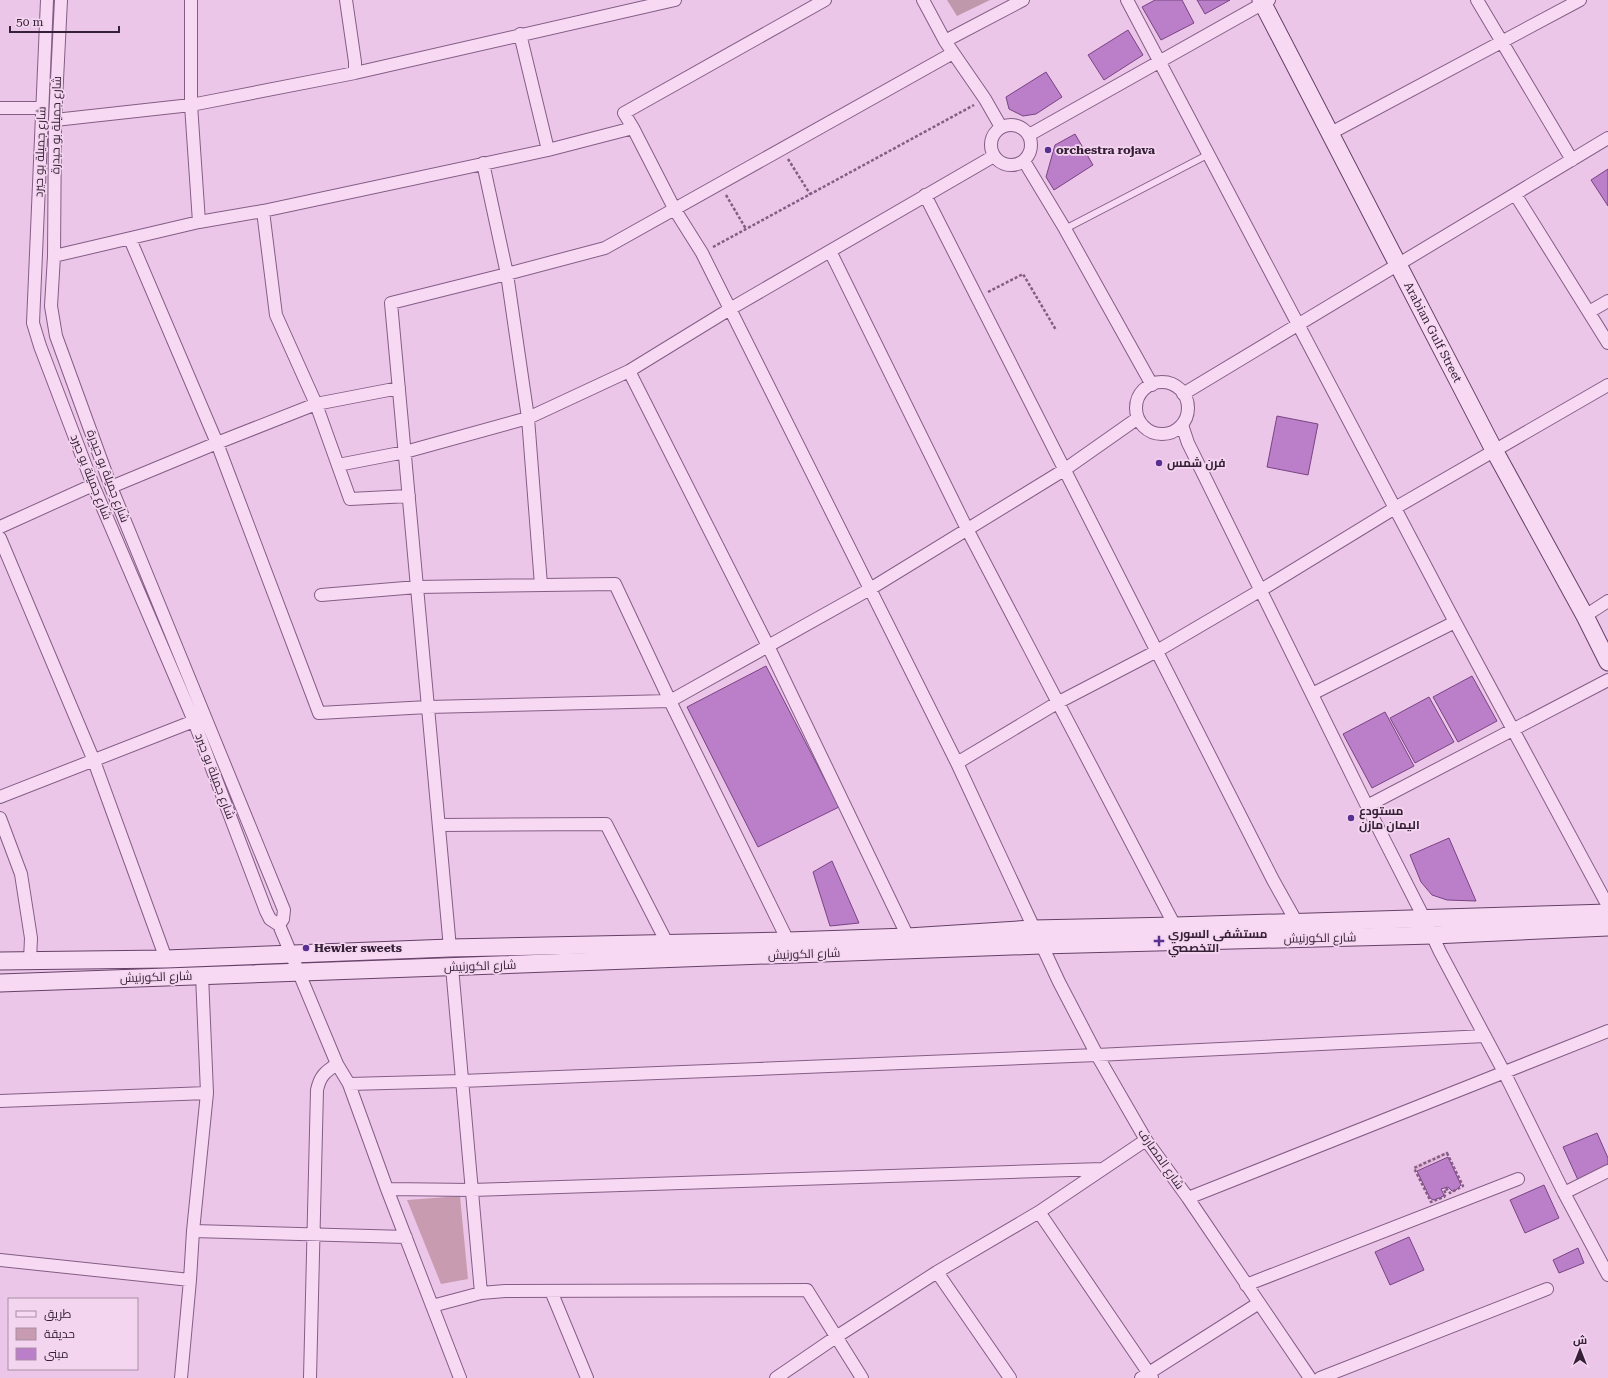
<svg xmlns="http://www.w3.org/2000/svg" width="1608" height="1378" viewBox="0 0 1608 1378" font-family="'Roboto Serif',Cairo,serif">
<style>
.farmland{fill:#e1b4d6}
.green{fill:#c99bb1}
.cemetery{fill:#bf99ab}
.building{fill:#bb7ec8;stroke:#784484}
.lines{fill:none;stroke-linecap:round;stroke-linejoin:round}
.lane-casing{stroke:#845d86;stroke-width:8}
.street-casing{stroke:#845d86;stroke-width:14}
.secondary-casing{stroke:#654068;stroke-width:19}
.path{stroke:#845d86;stroke-width:2.5;stroke-dasharray:3 2;stroke-linecap:butt}
.lane{stroke:#f7d9f4;stroke-width:6}
.street{stroke:#f7d9f4;stroke-width:12}
.secondary{stroke:#f7d9f4;stroke-width:17}
.poi-dot{fill:#583092;stroke:#f4d5f0;stroke-width:1.5}
.labels{text-anchor:middle;stroke-width:3.5;stroke-linejoin:round;paint-order:stroke}
.street-label{font-size:12px;fill:#352037;stroke:#f4d5f0}
.poi-label{font-size:12px;font-weight:bold;fill:#352037;stroke:#f4d5f0;text-anchor:start}
</style>
<rect width="100%" height="100%" fill="#ecc6e8"/>
<path class="farmland" d="M1446 1152 1447 1155 1417 1170 1414 1166Z"/>
<path class="green" d="M460 1196 468 1279 441 1284 407 1200Z"/>
<path class="cemetery" d="M947 0H990L957 16Z"/>
<path class="building" d="M1155 0H1182L1194 23 1161 40 1142 7Z
M1197 0H1230L1205 14Z
M1128 30 1143 55 1104 80 1088 55Z
M1046 72 1062 97 1036 114 1023 116 1009 109 1006 97Z
M1075 134 1093 165 1054 190 1046 177 1055 145Z
M1608 169V206L1591 180Z
M1277 416 1318 424 1308 475 1267 467Z
M766 666 839 807 758 847 687 707Z
M1472 676 1497 721 1458 742 1433 697Z
M1429 697 1454 742 1415 763 1390 718Z
M1385 712 1414 766 1372 788 1343 734Z
M1449 838 1476 901 1447 900 1432 895 1421 882 1410 855Z
M832 861 859 923 830 926 813 872Z
M1597 1133 1608 1158V1167L1578 1180 1563 1147Z
M1448 1157 1461 1185 1455 1191H1452L1448 1187 1441 1189 1444 1195 1443 1196 1440 1198 1433 1200 1430 1198 1417 1171Z
M1544 1185 1559 1218 1525 1233 1510 1200Z
M1409 1237 1424 1270 1390 1285 1375 1252Z
M1578 1248 1584 1263 1559 1273 1553 1260Z"/>
<g class="lines">
<defs>
<path id="lane" d="M1065 229 1209 154"/>
<path id="street" d="M47 0 33 323 40 346 93 485 194 721 266 911 270 919 279 925 337 1064 349 1084 387 1189 460 1378
M61 0 55 120 54 256 51 306 56 336 111 487 284 910 283 919 279 925
M191 0V105L199 222
M346 0 355 62V73
M923 0 945 41 985 99 1001 127
M1127 0 1455 622 1608 906
M1477 0 1572 160
M520 34 548 150
M945 41 1023 0
M0 108H41
M55 120 191 105 355 73 675 0
M991 145a20 20 0 1 1 40 0a20 20 0 1 1-40 0Z
M633 128 675 210 702 253 957 763 1059 982 1097 1055 1146 1140 1188 1198 1310 1378
M1329 134 1580 0
M1029 135 1269 0
M1024 161 1065 229 1152 385
M483 163 507 274 528 418 541 585
M1515 194 1608 343
M925 195 1273 880 1297 923
M263 211 276 315 316 404 350 499 409 496
M130 239 217 443 319 713 428 707 670 701 870 589 1064 470 1138 418
M830 251 967 529 1175 926
M54 256 199 222 263 211 548 150 633 128 624 113 825 0
M1589 312 1608 301
M629 371 768 646 908 937
M1136 408a26 26 0 1 1 52 0a26 26 0 1 1-52 0Z
M1183 394 1608 138
M1182 425 1188 443 1367 806 1424 918 1440 952 1504 1072 1564 1193 1608 1275
M338 465 405 452 528 418 629 371 730 309 994 156
M111 487 217 443 316 404 399 388
M0 527 93 485
M0 538 94 761 166 959
M321 595 417 587 615 584 670 701 788 941
M1585 616 1608 601
M1312 694 1455 622
M957 763 1057 703 1157 651 1261 590 1395 508 1608 385
M0 797 194 721
M1367 806 1608 680
M0 818 21 874 31 938 30 960
M439 825 606 824 668 945
M450 948 391 303 507 274 605 248 953 53
M452 967 481 1293
M349 1084 462 1081 1097 1055 1485 1036
M0 1101 207 1093
M387 1189 472 1190 1102 1169
M1564 1193 1608 1171
M1188 1198 1608 1031
M1039 1212 1152 1378
M193 1231 406 1237
M0 1260 190 1280
M937 1272 1010 1378
M1246 1285 1518 1179
M551 1291 587 1378
M432 1306 481 1293 505 1291 807 1290 862 1378
M181 1378 190 1280 193 1231 207 1093 202 975
M310 1378 317 1090C320 1076 325 1072 337 1064
M776 1378 836 1337 937 1272 1039 1212 1146 1140
M1141 1378 1259 1303
M1320 1378 1547 1289"/>
<g id="secondary">
<path id="s1" d="M1261 0 1494 450 1585 616 1608 662"/>
<path d="M0 961 166 959 450 948 788 941 908 937 1033 929 1175 926 1608 913"/>
<path d="M0 983 1041 945 1433 935 1608 927"/>
</g>
</defs>
<use href="#lane" class="lane-casing"/>
<use href="#street" class="street-casing"/>
<use href="#secondary" class="secondary-casing"/>
<path class="path" d="M788 159 810 194
M726 195 746 229
M713 247 974 105
M988 292 1023 274 1056 330
M1447 1153 1463 1186 1450 1193 1447 1189 1444 1190 1446 1194 1444 1197 1431 1202 1414 1168Z"/>
<use href="#lane" class="lane"/>
<use href="#street" class="street"/>
<use href="#secondary" class="secondary"/>
</g>
<g class="poi-dot">
<circle cx="1048" cy="150" r="4"/>
<circle cx="1159" cy="463" r="4"/>
<circle cx="1351" cy="818" r="4"/>
<path d="M1157 935h4v4h4v4h-4v4h-4v-4h-4v-4h4z"/>
<circle cx="306" cy="948" r="4"/>
</g>
<g class="labels">
<g class="street-label">
<text transform="translate(56 125) rotate(-89)" y="4">شارع جميلة بو حيدرة</text>
<text transform="translate(40 152) rotate(-88)" y="4">شارع جميلة بو حيرد</text>
<text dy="4" stroke="none"><textPath href="#s1" startOffset="374">Arabian Gulf Street</textPath></text>
<text transform="translate(108 476) rotate(69)" y="4">شارع جميلة بو حيدرة</text>
<text transform="translate(91 477) rotate(68)" y="4">شارع جميلة بو حيرد</text>
<text transform="translate(215 776) rotate(69)" y="4">شارع جميلة بو حيرد</text>
<text transform="translate(1320 938) rotate(-1)" y="4">شارع الكورنيش</text>
<text transform="translate(804 954) rotate(-2)" y="4">شارع الكورنيش</text>
<text transform="translate(480 966) rotate(-2)" y="4">شارع الكورنيش</text>
<text transform="translate(156 977) rotate(-2)" y="4">شارع الكورنيش</text>
<text transform="translate(1161 1159) rotate(55)" y="4">شارع المصارف</text>
</g>
<g class="poi-label">
<text x="1056" y="154">orchestra rojava</text>
<text x="1167" y="467">فرن شمس</text>
<text x="1359" y="815">مستودع<tspan x="1359" dy="14">اليمان مازن</tspan></text>
<text x="1168" y="938">مستشفى السوري<tspan x="1168" dy="14">التخصصي</tspan></text>
<text x="314" y="952">Hewler sweets</text>
</g>
</g>
<rect x="8" y="1298" width="130" height="72" fill="#f4d5f0" stroke="#a88da6"/>
<rect x="16" y="1311" width="20" height="6" fill="#f7d9f4" stroke="#a88da6"/>
<text x="44" y="1318" font-size="12" fill="#352037">طريق</text>
<rect x="16" y="1328" width="20" height="12" fill="#c99bb1" stroke="#a88da6"/>
<text x="44" y="1338" font-size="12" fill="#352037">حديقة</text>
<rect x="16" y="1348" width="20" height="12" fill="#bb7ec8" stroke="#a88da6"/>
<text x="44" y="1358" font-size="12" fill="#352037">مبنى</text>
<g transform="translate(1580 1350)" stroke="#f4d5f0" stroke-width="3" paint-order="stroke">
<path d="M0-3L7 15L0 10L-7 15Z" fill="#352037"/>
<text y="-6" font-size="11" font-weight="bold" text-anchor="middle" fill="#352037">ش</text>
</g>
<path d="M10 26v6h109v-6" fill="none" stroke="#352037" stroke-width="2"/>
<text x="16" y="26" font-size="12" fill="#352037" stroke="#f4d5f0" stroke-width="3" paint-order="stroke">50 m</text>
</svg>
